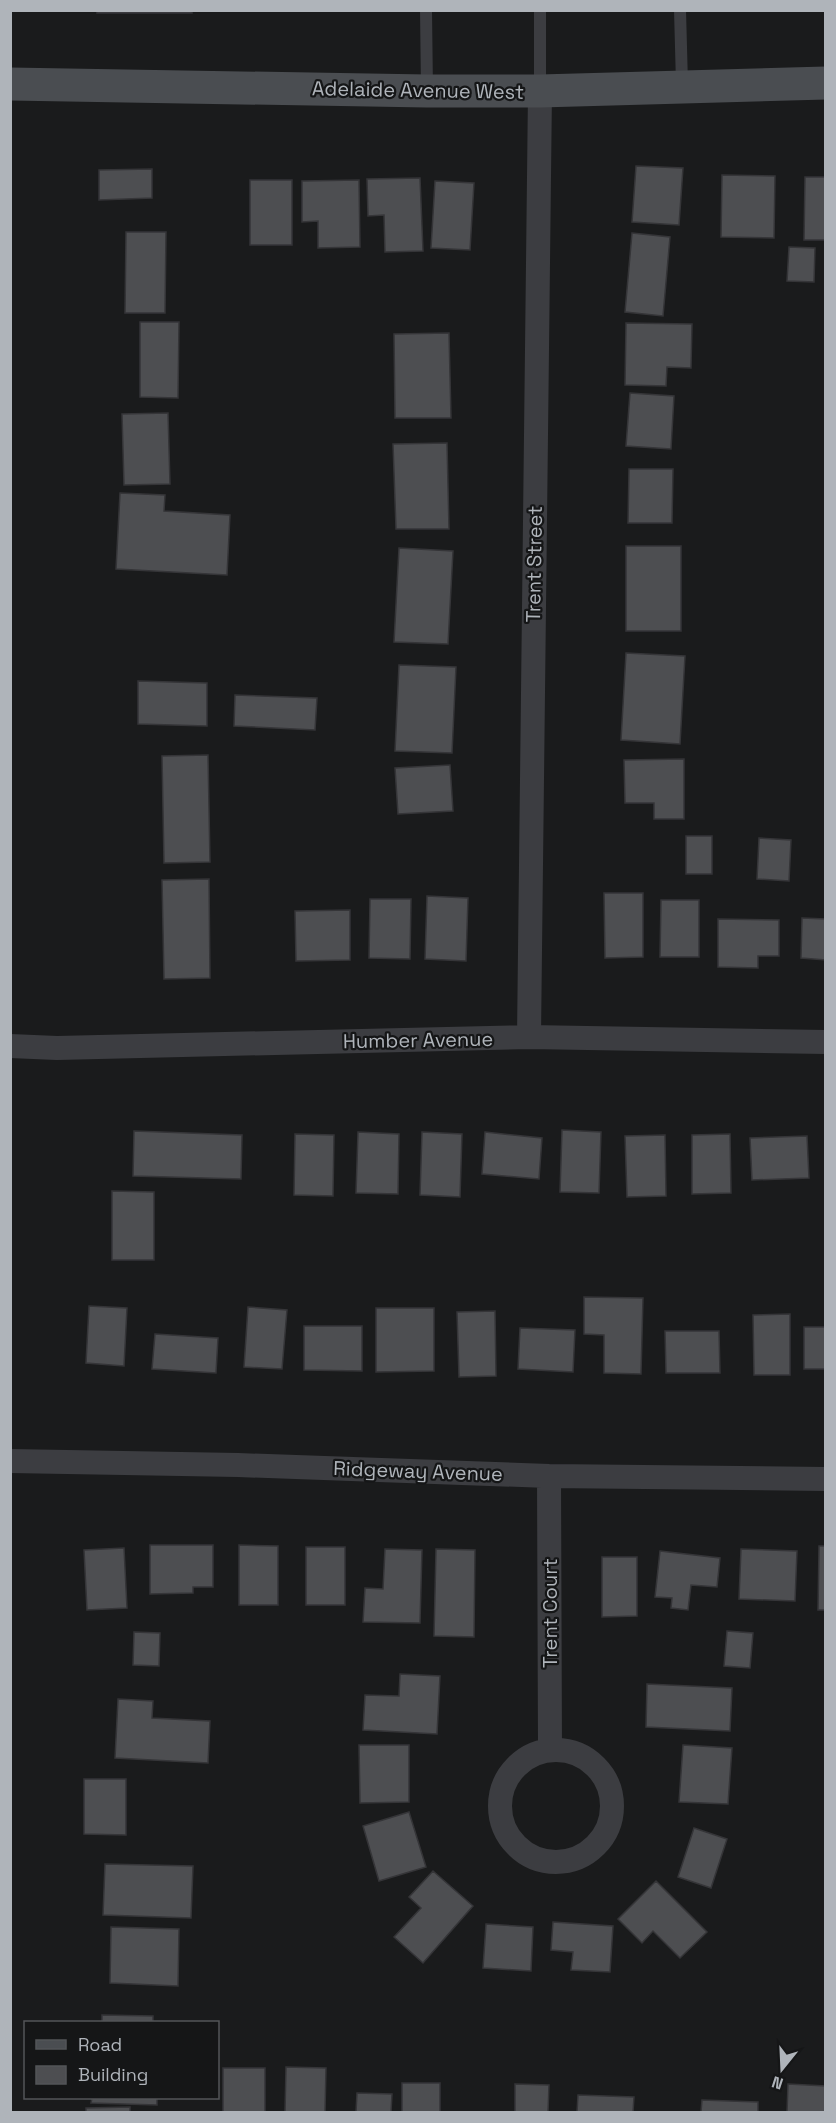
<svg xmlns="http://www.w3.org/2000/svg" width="836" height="2123" viewBox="0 0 836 2123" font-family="'Space Grotesk',sans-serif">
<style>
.building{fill:#4d4e51;stroke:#353538;stroke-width:1.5}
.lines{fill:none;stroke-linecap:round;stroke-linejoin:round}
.service{stroke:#3c3d41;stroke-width:12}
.minor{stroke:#3c3d41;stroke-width:24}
.secondary{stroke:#4a4d51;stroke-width:33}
.labels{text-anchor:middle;stroke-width:4.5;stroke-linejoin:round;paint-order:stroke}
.street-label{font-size:20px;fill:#afb4ba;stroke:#151617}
</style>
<rect width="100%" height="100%" fill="#1a1b1c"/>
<path class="building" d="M97 10H192V13H97Z
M636 166 683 168 679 225 632 222Z
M152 169V198L99 200V170Z
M722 175 775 176 774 238 721 237Z
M805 177H826V240H804Z
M420 178 423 251 385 252 384 215 368 216 367 179Z
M250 180H292V245H250Z
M359 180 360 247 318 248V221L302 222V181Z
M435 181 474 183 470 250 431 248Z
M126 232H166L165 313H125Z
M632 233 670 237 663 316 625 312Z
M789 247 815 248 814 282 787 281Z
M140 322H179L178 398 140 397Z
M626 323 692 324 691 368 667 367 666 386 625 385Z
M449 333 451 418H395L394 334Z
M630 393 674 396 671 449 626 446Z
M168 413 170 484 124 485 122 414Z
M447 443 449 529H396L393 444Z
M629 469H673L672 523H628Z
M120 493 165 495 164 511 230 515 227 575 116 569Z
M626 546H681V631H626Z
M399 548 453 551 448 644 394 642Z
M626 653 685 656 680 744 621 740Z
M399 665 456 667 452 753 395 751Z
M138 681 207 683V726L138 724Z
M235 695 317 698 315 730 234 726Z
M208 755 210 862 164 863 162 756Z
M684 759V819H654V803H625L624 760Z
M450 765 453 811 398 814 395 768Z
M686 836H712V874H686Z
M759 838 791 840 789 881 757 879Z
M209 879 210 978 164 979 162 880Z
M604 893H643V957L605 958Z
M427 896 468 898 466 961 425 959Z
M370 899H411L410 959 369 958Z
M661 900H699V957H660Z
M350 910V960L296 961 295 911Z
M802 918 826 919V960L801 958Z
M718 919 779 920V956H758V968L718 967Z
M562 1130 601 1132 599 1193 560 1192Z
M134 1131 242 1135 241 1179 133 1176Z
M358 1132 399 1134 398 1194 356 1193Z
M422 1132 462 1134 460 1197 420 1195Z
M485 1132 542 1138 539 1179 482 1174Z
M295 1134 334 1135 333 1196 294 1195Z
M730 1134 731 1193 692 1194V1135Z
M665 1135 666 1196 627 1197 625 1136Z
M807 1136 809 1178 752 1180 750 1138Z
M112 1191 154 1192V1260H112Z
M584 1297 643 1298 641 1374 604 1373V1335L584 1334Z
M89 1306 127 1308 124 1366 86 1363Z
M248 1307 287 1310 282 1369 244 1367Z
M376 1308H434V1371L376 1372Z
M495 1311 496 1376 459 1377 457 1312Z
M790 1314V1375H754L753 1315Z
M304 1326H362V1371L304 1370Z
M804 1327H826V1369H804Z
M520 1328 575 1330 573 1372 518 1369Z
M665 1331H719L720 1373H666Z
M155 1334 218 1338 216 1373 152 1369Z
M150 1545H213V1587H193V1593L150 1594Z
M239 1545 278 1546V1605H239Z
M819 1546H826V1610H818Z
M306 1547H345V1605H306Z
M124 1548 127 1608 87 1610 84 1550Z
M385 1549 422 1550 420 1623 363 1622 365 1588 383 1589Z
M436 1549 475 1550 474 1637 434 1636Z
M741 1549 797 1551 795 1601 739 1599Z
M660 1551 720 1558 717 1587 691 1585 688 1610 671 1608 672 1598 655 1597Z
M602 1557H637V1616L602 1617Z
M727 1631 753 1633 750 1668 724 1666Z
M134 1632 160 1633 159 1666 133 1665Z
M400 1674 440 1676 437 1734 363 1730 365 1695 399 1696Z
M647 1684 732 1688 730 1731 646 1727Z
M118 1699 153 1701 152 1718 210 1721 208 1763 115 1758Z
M359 1745H409V1802L360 1803Z
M683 1745 732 1748 728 1804 679 1802Z
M84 1779H126V1835L84 1834Z
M409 1812 426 1867 379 1881 363 1826Z
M694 1828 727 1839 711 1888 678 1877Z
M105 1864 193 1866 191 1918 103 1915Z
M433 1871 473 1906 423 1963 394 1937 421 1908 409 1897Z
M656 1881 707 1932 680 1958 653 1931 642 1943 618 1919Z
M553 1922 613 1926 610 1972 571 1970 573 1952 551 1950Z
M486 1924 533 1927 531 1971 483 1968Z
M111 1927 179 1929 178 1986 110 1983Z
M102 2015 153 2016V2022H102Z
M286 2067 326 2068 325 2112H285Z
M223 2068H265V2112H223Z
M402 2083H440V2112H402Z
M515 2084 549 2085 548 2112H515Z
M788 2084 826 2086V2112H787Z
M357 2093 392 2094 391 2112H356Z
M578 2095 634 2097 633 2112H577Z
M92 2098H157V2105L91 2103Z
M702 2100 758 2102V2112H701Z
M130 2107V2112H86V2108Z"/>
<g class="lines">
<path class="service" d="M426 10 427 90
M680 10 682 84
M540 90V10"/>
<path class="minor" d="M529 1037 540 91
M10 1046 57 1048 529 1037 826 1042
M10 1461 238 1465 549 1476 826 1479
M549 1476 550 1749
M500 1806a56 56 0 1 1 112 0a56 56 0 1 1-112 0Z"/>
<path class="secondary" d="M10 84 427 91H540L826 83"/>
</g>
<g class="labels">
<g class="street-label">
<text transform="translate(418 90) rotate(1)" y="7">Adelaide Avenue West</text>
<text transform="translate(534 564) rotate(-89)" y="7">Trent Street</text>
<text transform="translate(418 1040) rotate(-1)" y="7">Humber Avenue</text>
<text transform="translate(418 1471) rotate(2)" y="7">Ridgeway Avenue</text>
<text transform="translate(550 1613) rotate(-90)" y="7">Trent Court</text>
</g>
</g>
<rect width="836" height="2123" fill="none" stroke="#afb4ba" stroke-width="24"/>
<rect x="24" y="2021" width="195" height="78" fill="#151617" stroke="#535558" stroke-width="1.5"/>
<rect x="36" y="2040" width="30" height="9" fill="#4a4d51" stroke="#535558" stroke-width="1.5"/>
<text x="78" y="2051" font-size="18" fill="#afb4ba">Road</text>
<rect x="36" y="2066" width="30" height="18" fill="#4d4e51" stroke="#535558" stroke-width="1.5"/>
<text x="78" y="2081" font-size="18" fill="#afb4ba">Building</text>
<g transform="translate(782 2069) rotate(198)" stroke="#151617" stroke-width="4.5" paint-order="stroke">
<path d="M0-4.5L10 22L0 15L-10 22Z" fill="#afb4ba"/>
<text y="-9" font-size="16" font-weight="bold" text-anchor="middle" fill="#afb4ba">N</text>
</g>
</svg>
